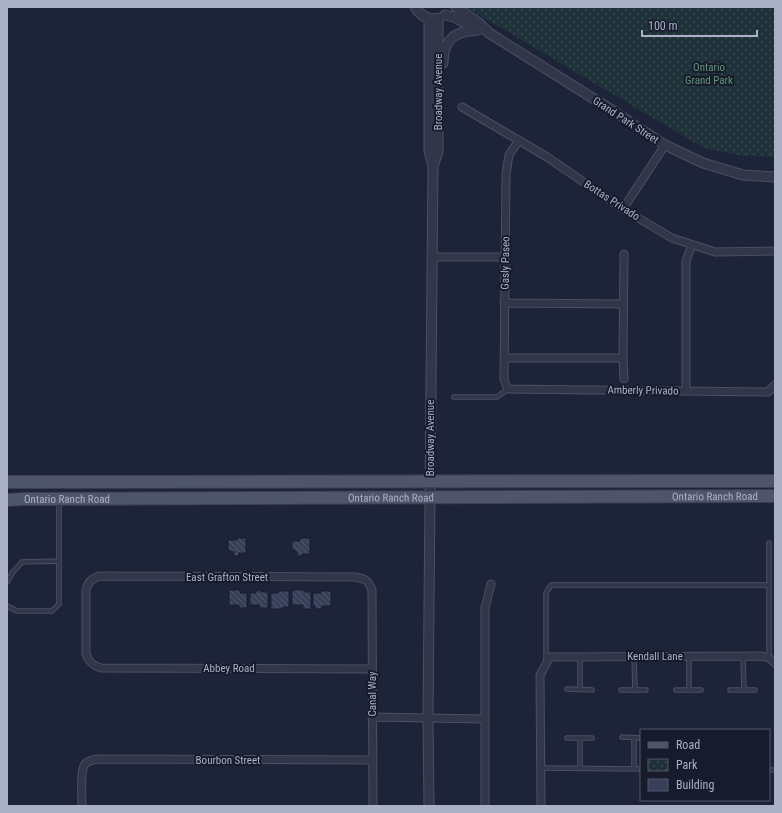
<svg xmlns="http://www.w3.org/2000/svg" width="782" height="813" viewBox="0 0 782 813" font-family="'Roboto Condensed',sans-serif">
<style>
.park{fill:url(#park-dots)}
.building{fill:url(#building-back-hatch);stroke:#181d2f}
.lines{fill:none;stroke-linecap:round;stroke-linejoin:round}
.service-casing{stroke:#4b5064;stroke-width:5.5}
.minor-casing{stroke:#4b5064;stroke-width:9}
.tertiary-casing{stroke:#4b5064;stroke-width:11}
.primary-casing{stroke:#3a3f52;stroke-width:14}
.service{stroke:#313648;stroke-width:3.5}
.minor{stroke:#313648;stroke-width:7}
.tertiary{stroke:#313648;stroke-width:9}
.primary{stroke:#4e5469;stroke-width:12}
.labels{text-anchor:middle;stroke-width:4;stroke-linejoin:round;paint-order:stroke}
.park-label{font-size:11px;fill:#609877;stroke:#171b2c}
.street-label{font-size:11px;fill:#aab0c6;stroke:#171b2c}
</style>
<defs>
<pattern id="park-dots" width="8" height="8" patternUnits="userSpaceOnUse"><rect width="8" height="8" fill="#1f3139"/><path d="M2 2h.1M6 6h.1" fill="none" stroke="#3d4c54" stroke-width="1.8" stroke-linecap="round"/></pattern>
<pattern id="building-back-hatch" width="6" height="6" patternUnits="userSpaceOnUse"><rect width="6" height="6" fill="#384059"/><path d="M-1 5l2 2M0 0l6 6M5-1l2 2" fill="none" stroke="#52596f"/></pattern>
</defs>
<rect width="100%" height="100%" fill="#1d2338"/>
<path class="park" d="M466 7H775V157L743 156 704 148Z"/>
<path class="building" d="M237 538H246V553H239V556H234V552L228 550V540H237Z
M300 538H310V554H302V556H297V552H295V550H292V541H300Z
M229 590H240V593H247V608H239V605H229Z
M261 590V592H268V608H259V605H250V593H256V591Z
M292 590H304V592H311V609H303V605H292Z
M278 591H289V607H283V609H271V593H278Z
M321 591H331V606H322V609H315V606H313V593H321Z"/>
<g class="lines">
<defs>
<path id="service" d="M454 397H497L508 389
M769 543V658
M7 582 13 572 22 562 59 561
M7 606 17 611H52L59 604V502
M580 656V689
M743 656 744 690
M634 657 635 690
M689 657V690
M546 661V593L551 585H769
M567 689 592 690
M621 690H646
M676 690H701
M730 690H755
M622 737 641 738
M567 738H592
M541 768 641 769
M580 769V738
M634 769V738
M769 770H775"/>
<path id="minor" d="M462 107 547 157 623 209 672 238 715 252 775 251
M519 140 509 155 506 174 504 380 508 389 768 392 775 385
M623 209 665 145
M432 257H505
M504 303 624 304
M504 358H623L624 254
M623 358 624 379
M686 391V261L692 245
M372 669 101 668C93 666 89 662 86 654V590C88 582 91 579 99 576L355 577C366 579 368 580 372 590L373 806
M372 717 485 719
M82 806C82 797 80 770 85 764 88 761 92 760 97 759L373 760
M485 806V608L491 584
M541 806 540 675 550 657 762 656 769 658 775 663"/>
<path id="tertiary" d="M415 7C420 15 426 19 435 19
M456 7 457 8 479 23 489 33 615 112 665 145 703 163 743 175 775 177
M445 15 454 17 478 30
M429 19V151L433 166 428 718 429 806
M443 63C443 51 447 37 461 33 466 31 471 31 476 30
M433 166 438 152V18"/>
<g id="primary">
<path d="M7 482 775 481"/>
<path id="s1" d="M7 500 23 499 775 496"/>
</g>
</defs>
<use href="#service" class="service-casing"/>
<use href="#minor" class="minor-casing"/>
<use href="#tertiary" class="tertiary-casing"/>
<use href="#primary" class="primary-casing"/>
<use href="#service" class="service"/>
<use href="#minor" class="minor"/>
<use href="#tertiary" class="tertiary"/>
<use href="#primary" class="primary"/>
</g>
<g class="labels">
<g class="park-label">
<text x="709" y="71">Ontario<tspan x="709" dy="13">Grand Park</tspan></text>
</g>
<g class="street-label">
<text transform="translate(438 92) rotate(-90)" y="4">Broadway Avenue</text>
<text transform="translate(626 120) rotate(33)" y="4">Grand Park Street</text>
<text transform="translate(612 200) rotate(33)" y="4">Bottas Privado</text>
<text transform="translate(505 263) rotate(-89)" y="4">Gasly Paseo</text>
<text transform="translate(643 390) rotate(1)" y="4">Amberly Privado</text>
<text transform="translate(430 438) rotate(-90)" y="4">Broadway Avenue</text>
<text dy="4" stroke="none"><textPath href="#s1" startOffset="708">Ontario Ranch Road</textPath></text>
<text dy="4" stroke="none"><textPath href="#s1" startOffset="384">Ontario Ranch Road</textPath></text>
<text dy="4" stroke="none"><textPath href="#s1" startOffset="60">Ontario Ranch Road</textPath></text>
<text x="227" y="581">East Grafton Street</text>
<text x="655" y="660">Kendall Lane</text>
<text x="229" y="672">Abbey Road</text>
<text transform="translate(372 694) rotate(-90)" y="4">Canal Way</text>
<text x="228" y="764">Bourbon Street</text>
</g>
</g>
<rect width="782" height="813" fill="none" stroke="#aab0c6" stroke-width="16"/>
<rect x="640" y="729" width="130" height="72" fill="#171b2c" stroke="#52576a"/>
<rect x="648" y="742" width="20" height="6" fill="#4e5469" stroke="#52576a"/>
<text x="676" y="749" font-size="12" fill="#aab0c6">Road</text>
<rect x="648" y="759" width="20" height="12" fill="url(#park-dots)" stroke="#52576a"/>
<text x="676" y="769" font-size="12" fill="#aab0c6">Park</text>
<rect x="648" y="779" width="20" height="12" fill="#384059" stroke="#52576a"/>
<text x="676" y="789" font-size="12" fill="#aab0c6">Building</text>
<path d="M642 30v6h115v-6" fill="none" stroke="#aab0c6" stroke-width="2"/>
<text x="648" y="30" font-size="12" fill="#aab0c6" stroke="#171b2c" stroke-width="3" paint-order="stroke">100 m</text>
</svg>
